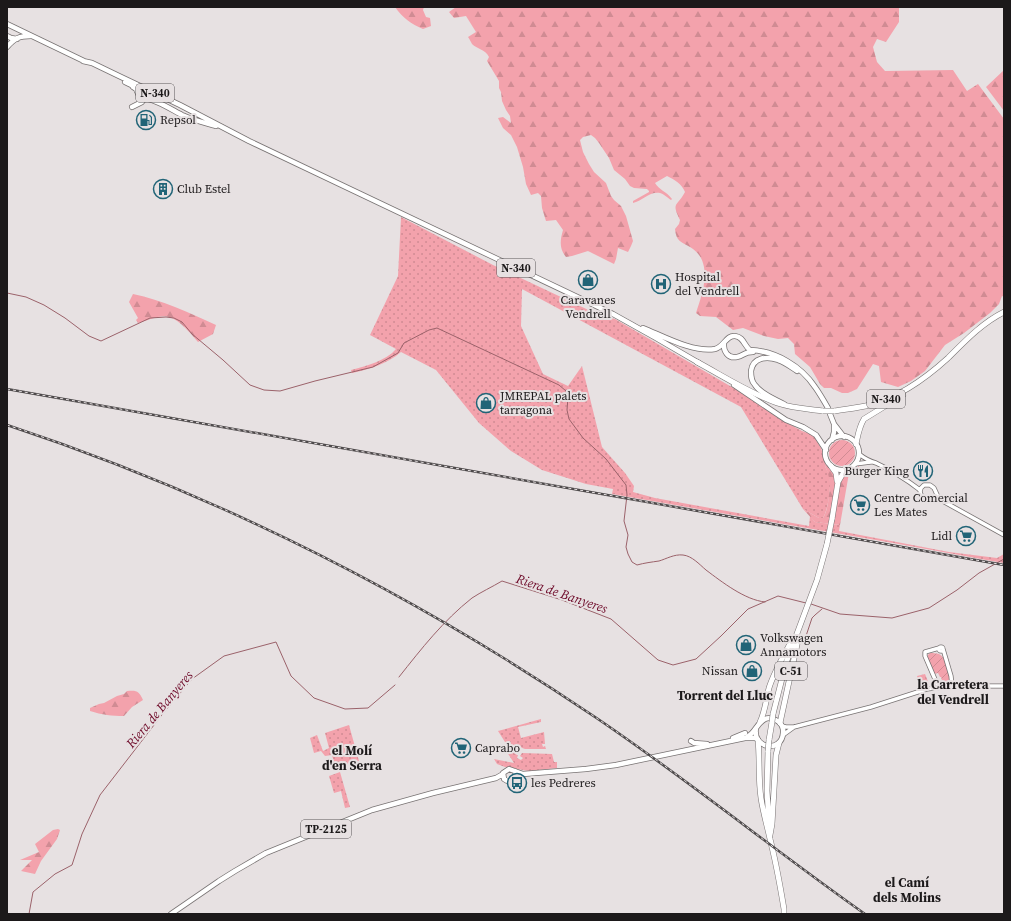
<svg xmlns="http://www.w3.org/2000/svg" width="1011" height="921" viewBox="0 0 1011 921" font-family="'Source Serif 4',serif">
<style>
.grass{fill:url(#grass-dots)}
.forest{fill:url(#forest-firs)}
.garden{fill:url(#garden-furrows)}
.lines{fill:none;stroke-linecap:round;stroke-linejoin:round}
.stream{stroke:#9b626a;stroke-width:1}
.minor-casing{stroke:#787373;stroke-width:5}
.major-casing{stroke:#787373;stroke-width:6}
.highway-casing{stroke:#787373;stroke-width:6}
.minor{stroke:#fff;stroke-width:3.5}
.major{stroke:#fff;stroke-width:4.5}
.highway{stroke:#fff;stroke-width:5}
.rail-casing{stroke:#4e4a4b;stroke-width:2.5}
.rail{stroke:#e7e1e2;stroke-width:1;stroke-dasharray:3;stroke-linecap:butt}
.highway-bridge-casing{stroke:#787373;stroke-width:6;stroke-linecap:butt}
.highway-bridge{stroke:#fff;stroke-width:5}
.labels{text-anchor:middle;stroke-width:4;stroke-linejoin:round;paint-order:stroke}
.shield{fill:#e7e1e2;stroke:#595556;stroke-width:1}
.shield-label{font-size:11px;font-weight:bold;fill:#1c191a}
.poi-label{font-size:12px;fill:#1c191a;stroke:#e7e1e2;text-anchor:start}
.water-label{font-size:13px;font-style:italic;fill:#6e0a29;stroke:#e7e1e2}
.neighbourhood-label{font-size:13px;font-weight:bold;fill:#1c191a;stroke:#e7e1e2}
</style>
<defs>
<pattern id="grass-dots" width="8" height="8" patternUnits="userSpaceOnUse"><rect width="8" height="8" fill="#f3a2ac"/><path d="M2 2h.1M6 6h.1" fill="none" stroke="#d08b93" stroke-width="1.8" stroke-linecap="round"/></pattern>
<pattern id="forest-firs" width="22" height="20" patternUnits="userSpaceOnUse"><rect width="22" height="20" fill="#f3a2ac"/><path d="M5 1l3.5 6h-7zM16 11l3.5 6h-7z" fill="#d08b93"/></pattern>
<pattern id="garden-furrows" width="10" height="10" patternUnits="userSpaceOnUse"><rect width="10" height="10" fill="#f3a2ac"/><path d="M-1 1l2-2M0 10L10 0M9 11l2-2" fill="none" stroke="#d08b93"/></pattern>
</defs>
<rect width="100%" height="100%" fill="#e7e1e2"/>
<path class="grass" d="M401 217 493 265 599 315 615 319 742 393 778 418 802 431 813 435 821 448 826 464 825 466C826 469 828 472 829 475 832 484 828 510 823 518H819L803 509 741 407 522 289 521 326 543 374 568 386 582 366 602 447 625 473 634 486 633 492 655 498 809 526 810 516 815 522 840 525 839 531 949 552 997 558 1004 554V563L992 561 893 543 612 494 613 489 586 484 542 470 511 451 479 423 436 370 401 352C387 364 370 369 352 373L351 370C366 366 386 361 396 349L370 335 398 276Z
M925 674 929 684 927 685 928 688 922 689 917 676Z
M541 719V722L518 727 521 738 544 732 545 744H542L543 747 545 746 546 749H525L505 742 498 731Z
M349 725 359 761 335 767 332 755 325 756 321 751 314 753 310 738 317 735 323 751 329 748 325 733Z
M503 746 518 752 516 755H518L517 758 521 760 523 758 520 756 522 753 552 754 554 762H557V768L529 771 505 767 497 764 494 759 514 763Z
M340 772 350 807 345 808 341 791 334 793 329 776Z"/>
<path class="forest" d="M395 7H424L423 10 426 17 430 18 431 26 423 29C411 24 403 18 395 7Z
M456 7H899V22L886 42 877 39 873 47 877 62 885 71 953 70 967 91 978 84 1004 119V297L1002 296 999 304 990 313 964 333 945 345 925 371 911 381 898 387 881 382 879 366 873 364 857 389 848 393H842L831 388H824L820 384 810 367 795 354 794 344 788 338 778 339 764 336 743 328 733 330 716 317 700 316 696 313C703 292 714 261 690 247 681 242 676 241 675 229L679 224 680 220C671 202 677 207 685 192 682 184 675 180 667 176L655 183C659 190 666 191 672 199L671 200C668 198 664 194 660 193 650 191 642 201 633 203V201L649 192V191L647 189 634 188 630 186 625 179 614 170 609 158 599 143 595 138 591 135 583 137 580 140 583 152 589 164 594 172 606 183 611 196 614 200 621 206 626 216 633 241 631 246 628 252 618 248 616 259 614 264 588 251 572 256 566 257C559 248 560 241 563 230L556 220 546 221 542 208 541 196 538 193 531 195 526 184 523 167 517 147 511 135 503 128 498 118 503 117 511 123 510 116 506 110 502 101 501 92 499 88V81L487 61 489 57C485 49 477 49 472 44 471 42 470 40 468 37L476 32 466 16 454 18 449 12Z
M1004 70V111L986 87Z
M133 294C162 300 190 313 216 325L213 334 198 342C190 333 181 321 169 317 161 314 146 321 138 323L136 320 138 318 129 302Z
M826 464 830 468 839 474 853 470 860 465 857 470 849 473 840 525 815 522 803 509 819 518H823C826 513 827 508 828 503 830 486 832 482 825 466Z
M127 691C137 690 139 691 143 700L132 707 124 716C112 716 102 715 90 711V708L99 704 104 703 117 696 124 694Z
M58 829 60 830 57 839 41 861 35 874 21 871 32 860H20L39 852 35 844 53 830Z"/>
<path class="garden" d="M829 453a13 13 0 1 1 26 0a13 13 0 1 1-26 0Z
M930 653C933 653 936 653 939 654 947 658 950 676 950 684H943L941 677H940L938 673 934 674 927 658 928 655Z"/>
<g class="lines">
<path class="stream" d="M7 293 26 297 44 305 65 318 89 336 101 341 150 318 166 317 174 318 182 322 192 334 223 360 250 385 264 390 280 391 315 381 373 367 398 353 404 343 429 330 437 328 559 385 566 391 568 397 567 410 569 419 583 438 606 459 626 485 627 495 624 521 628 535 626 547 628 554 632 562 637 565C644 563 652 562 659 561 666 559 674 554 683 555 692 556 699 564 706 570 722 582 745 600 765 602
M811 604 840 614 892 618 929 608 957 590 979 573 1004 559
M804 642 812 618 815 615 822 609
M399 677C422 648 443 621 472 598 481 592 492 587 502 581L562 600 611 619 658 660 673 665 696 659 721 636 748 609 778 596 806 603
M29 914 33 892 55 874 72 865 82 834 100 795 161 716 192 679 224 656 276 642 291 676 314 698 345 709 368 708 395 685"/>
<defs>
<path id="minor" d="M859 454C864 458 869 461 876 463 891 470 907 480 920 490
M855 464 871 462
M939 499 934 488 930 485H924L921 488 920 492C923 501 926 498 933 498 935 498 937 498 939 499L1004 535
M939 649a2 2 0 1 1 4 0a2 2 0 1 1-4 0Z
M943 649 951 676 952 686
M937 684 925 656V652L939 648
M782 726 786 727H794L871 707 927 689 952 686H1004
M783 735 794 727"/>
<path id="major" d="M7 24 84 61
M7 36 11 38 17 39
M7 47C15 38 19 36 31 36
M83 61 92 63 119 76 180 105 249 141 613 314 656 338 699 363
M125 82 154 96
M133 87 136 89 141 100C143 100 145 99 147 99 155 99 174 111 182 115 193 120 205 123 216 126
M132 107 142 102 143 100
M643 328C663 336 693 353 715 349 724 347 726 335 735 336 744 337 744 346 750 350 776 351 801 366 815 387 820 394 824 401 828 408
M724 343C723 351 728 359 737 357 744 356 743 352 753 352
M734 385 786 420 803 427 816 435 826 450
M784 404C775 399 761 394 755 385 751 381 751 376 751 371 753 357 767 356 778 360 785 362 791 367 797 371
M830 414 834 424 844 437
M825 453a17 17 0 1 1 34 0a17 17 0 1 1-34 0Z
M832 440 834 432V424
M747 737C755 733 757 723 765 719 769 717 775 719 779 722 782 725 784 729 783 733 782 753 752 749 756 728
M733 738 745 733
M691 741 694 743 707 744
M515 771 516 777 514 781 509 782 504 779 503 773 509 769 523 774 586 769 616 765 745 738H755L757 739
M171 914 219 881 235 871 266 853 372 810 433 793 496 778 503 774"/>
<path id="highway" d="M697 362C723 376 749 393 777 403 792 408 807 409 823 411
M834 411C846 409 858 408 870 405 900 397 925 379 948 358 965 341 982 323 1004 312
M856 444C858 435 859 427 864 419L903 395
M831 466 836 473 837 481
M832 519 838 482 845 470
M773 714 786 663 817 580 827 544
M760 722C765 712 766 700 769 688 774 672 783 657 791 642
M780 723 798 640
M758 740C760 759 758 778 761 798 763 812 767 825 770 839 776 862 780 885 784 909V914
M769 740 772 722
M768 751 767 791 769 823
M770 835 772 824 776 755 779 743"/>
</defs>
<use href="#minor" class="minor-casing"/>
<use href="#major" class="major-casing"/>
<use href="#highway" class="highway-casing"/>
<use href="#minor" class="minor"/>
<use href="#major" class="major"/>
<use href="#highway" class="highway"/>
<defs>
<path id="rail" d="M7 389 1004 565
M7 425C216 494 413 594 595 717 687 779 774 850 865 914"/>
</defs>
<use href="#rail" class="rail-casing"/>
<use href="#rail" class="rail"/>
<defs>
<path id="highway-bridge" d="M823 411H834
M827 544 832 519
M772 722 773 714
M768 751 769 740"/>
</defs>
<use href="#highway-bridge" class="highway-bridge-casing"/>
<use href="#highway-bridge" class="highway-bridge"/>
</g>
<defs>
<symbol id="fuel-ring" viewBox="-11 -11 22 22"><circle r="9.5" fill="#e7e1e2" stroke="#216477" stroke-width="1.5"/><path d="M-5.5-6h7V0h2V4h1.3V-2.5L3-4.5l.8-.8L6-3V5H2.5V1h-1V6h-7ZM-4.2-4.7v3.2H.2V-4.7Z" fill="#216477"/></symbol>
<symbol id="building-ring" viewBox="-11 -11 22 22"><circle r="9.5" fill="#e7e1e2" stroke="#216477" stroke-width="1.5"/><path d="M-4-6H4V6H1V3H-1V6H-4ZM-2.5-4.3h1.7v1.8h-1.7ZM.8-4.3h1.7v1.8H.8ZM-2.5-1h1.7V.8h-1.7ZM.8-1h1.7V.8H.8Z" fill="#216477"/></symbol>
<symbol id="shop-ring" viewBox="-11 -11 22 22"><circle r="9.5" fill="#e7e1e2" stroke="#216477" stroke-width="1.5"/><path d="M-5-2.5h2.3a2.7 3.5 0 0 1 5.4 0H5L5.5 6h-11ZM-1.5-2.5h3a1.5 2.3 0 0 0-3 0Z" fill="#216477"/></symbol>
<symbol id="hospital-ring" viewBox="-11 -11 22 22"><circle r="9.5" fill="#e7e1e2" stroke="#216477" stroke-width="1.5"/><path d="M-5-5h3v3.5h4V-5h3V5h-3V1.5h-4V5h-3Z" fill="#216477"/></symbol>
<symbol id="restaurant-ring" viewBox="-11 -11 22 22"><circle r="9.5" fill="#e7e1e2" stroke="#216477" stroke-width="1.5"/><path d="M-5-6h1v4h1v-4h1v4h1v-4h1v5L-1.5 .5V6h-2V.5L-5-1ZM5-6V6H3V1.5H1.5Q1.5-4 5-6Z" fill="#216477"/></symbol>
<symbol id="supermarket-ring" viewBox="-11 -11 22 22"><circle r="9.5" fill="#e7e1e2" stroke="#216477" stroke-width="1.5"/><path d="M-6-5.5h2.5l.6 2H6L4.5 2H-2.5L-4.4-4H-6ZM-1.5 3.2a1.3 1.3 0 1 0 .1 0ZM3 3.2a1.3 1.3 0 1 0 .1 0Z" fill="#216477"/></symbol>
<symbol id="bus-ring" viewBox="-11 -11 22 22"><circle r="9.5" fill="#e7e1e2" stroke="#216477" stroke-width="1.5"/><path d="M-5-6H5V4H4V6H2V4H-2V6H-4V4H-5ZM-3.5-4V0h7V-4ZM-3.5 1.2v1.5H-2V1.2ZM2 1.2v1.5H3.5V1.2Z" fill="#216477"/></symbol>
</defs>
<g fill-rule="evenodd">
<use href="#fuel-ring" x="135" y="109" width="22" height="22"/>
<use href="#building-ring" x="152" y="178" width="22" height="22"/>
<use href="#shop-ring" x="577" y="269" width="22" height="22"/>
<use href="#hospital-ring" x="650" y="273" width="22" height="22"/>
<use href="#shop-ring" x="475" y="392" width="22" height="22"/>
<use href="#restaurant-ring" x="912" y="460" width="22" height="22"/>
<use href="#supermarket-ring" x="849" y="494" width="22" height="22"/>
<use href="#supermarket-ring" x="955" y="525" width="22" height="22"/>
<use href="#shop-ring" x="735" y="634" width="22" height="22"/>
<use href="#shop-ring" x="741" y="660" width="22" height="22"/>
<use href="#supermarket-ring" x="450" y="737" width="22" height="22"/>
<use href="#bus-ring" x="506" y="772" width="22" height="22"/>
</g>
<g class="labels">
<g class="shield">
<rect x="136" y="84" width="38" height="18" rx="3"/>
<rect x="497" y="259" width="38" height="18" rx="3"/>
<rect x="867" y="390" width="38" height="18" rx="3"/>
<rect x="775" y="662" width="32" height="18" rx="3"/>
<rect x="301" y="820" width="50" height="18" rx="3"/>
</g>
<g class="shield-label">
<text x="155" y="97">N-340</text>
<text x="516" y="272">N-340</text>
<text x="886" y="403">N-340</text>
<text x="791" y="675">C-51</text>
<text x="326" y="833">TP-2125</text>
</g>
<g class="poi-label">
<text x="160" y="124">Repsol</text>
<text x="177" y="193">Club Estel</text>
<text x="675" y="281">Hospital<tspan x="675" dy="14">del Vendrell</tspan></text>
<text x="588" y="304" text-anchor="middle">Caravanes<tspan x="588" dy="14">Vendrell</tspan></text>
<text x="500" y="400">JMREPAL palets<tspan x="500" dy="14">tarragona</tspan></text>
<text x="909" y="475" text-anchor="end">Burger King</text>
<text x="874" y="502">Centre Comercial<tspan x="874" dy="14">Les Mates</tspan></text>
<text x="952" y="540" text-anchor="end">Lidl</text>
<text x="760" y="642">Volkswagen<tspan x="760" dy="14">Annamotors</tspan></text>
<text x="738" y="675" text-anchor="end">Nissan</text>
<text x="475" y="752">Caprabo</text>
<text x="531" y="787">les Pedreres</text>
</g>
<g class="water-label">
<text transform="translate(562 593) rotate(19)" y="5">Riera de Banyeres</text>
<text transform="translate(159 709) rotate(-50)" y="5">Riera de Banyeres</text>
</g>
<g class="neighbourhood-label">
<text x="953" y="689">la Carretera<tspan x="953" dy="15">del Vendrell</tspan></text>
<text x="725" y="700">Torrent del Lluc</text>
<text x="352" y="755">el Molí<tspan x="352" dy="15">d'en Serra</tspan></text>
<text x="907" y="887">el Camí<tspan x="907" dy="15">dels Molins</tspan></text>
</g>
</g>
<rect width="1011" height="921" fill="none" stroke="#1c191a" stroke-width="16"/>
</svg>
